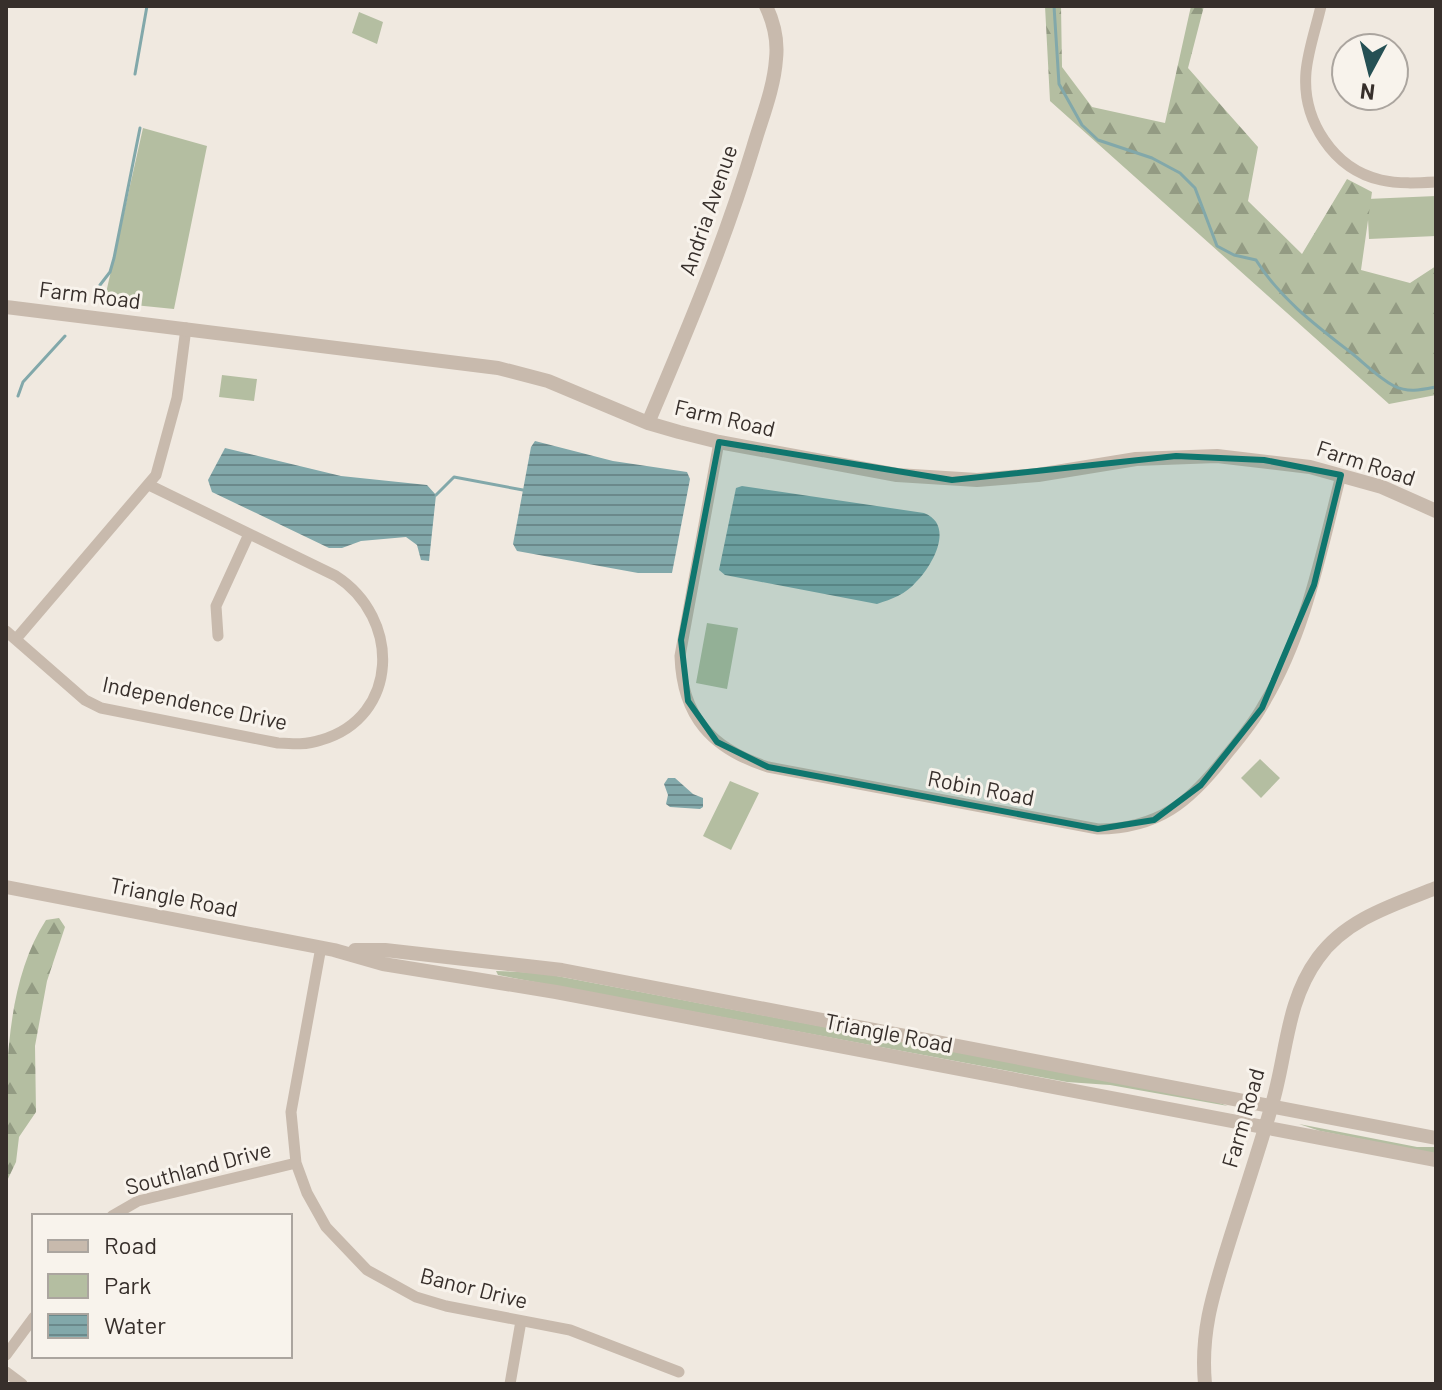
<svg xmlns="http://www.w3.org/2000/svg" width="1442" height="1390" viewBox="0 0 1442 1390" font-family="Barlow,sans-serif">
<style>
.green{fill:#b4bea1}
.forest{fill:url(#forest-firs)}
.water{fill:url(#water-rules)}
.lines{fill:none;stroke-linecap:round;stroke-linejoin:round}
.stream{stroke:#82a8aa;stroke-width:3}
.minor{stroke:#c8baad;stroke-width:11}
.tertiary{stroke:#c8baad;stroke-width:14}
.marked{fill:#0f766e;fill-opacity:0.2;stroke:#0f766e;stroke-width:6;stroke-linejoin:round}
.labels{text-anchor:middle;stroke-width:6;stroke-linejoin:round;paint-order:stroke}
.street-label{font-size:22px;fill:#372f2b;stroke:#f8f3ec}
</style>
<defs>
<pattern id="forest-firs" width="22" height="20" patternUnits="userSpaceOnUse" patternTransform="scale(2)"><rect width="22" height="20" fill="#b4bea1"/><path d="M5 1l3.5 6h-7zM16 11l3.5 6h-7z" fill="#939b83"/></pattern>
<pattern id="water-rules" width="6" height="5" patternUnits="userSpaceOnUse" patternTransform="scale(2)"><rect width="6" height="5" fill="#82a8aa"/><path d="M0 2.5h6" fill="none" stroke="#6b898b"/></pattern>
</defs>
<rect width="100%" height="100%" fill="#f0e9e0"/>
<path class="green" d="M359 12 383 22 377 44 352 33Z
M143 128 207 146 174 309 104 302Z
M1436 196V236L1369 239 1367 199Z
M222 375 257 379 254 401 219 397Z
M707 623 738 628 727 689 696 683Z
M1260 759 1280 778 1261 798 1241 778Z
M730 781 759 793 731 850 703 836Z
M496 971 541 973 1214 1101 1228 1106 1110 1085 1067 1082 498 975Z
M1299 1124 1417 1147H1436V1154L1320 1131Z"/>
<path class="forest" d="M1045 6H1061L1062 67 1092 107 1165 123 1191 6H1204L1188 68 1258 147 1248 201 1302 254 1347 179 1372 192 1361 270 1410 283 1436 266V395L1389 404 1050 101Z
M59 918 65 927 47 981 35 1046 36 1112 19 1137 16 1162 6 1183C6 1100 0 991 46 920Z"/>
<path class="water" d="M535 441 613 461 687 472 690 479 672 573H638L517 551 513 544 531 447Z
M225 448 341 476 427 485 436 495 429 561 421 560 417 545 406 537 361 541 342 548H329L212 492 208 480Z
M742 486 924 513C955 525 933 565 916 582 906 594 892 599 877 604L725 575 719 570 736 488Z
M668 778H675L693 794 703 798V807L700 809 670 807 666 804 668 795 664 784Z"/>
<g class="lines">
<path class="stream" d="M1054 6 1059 84 1082 125 1098 140 1152 158 1180 173 1195 188 1217 246 1234 255 1256 260C1280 299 1318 327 1354 355 1366 365 1379 378 1394 386 1408 393 1421 390 1436 387
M135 74 147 6
M100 285 110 272 114 258 140 128
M18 396 23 382 65 336
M436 495 454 477 523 490"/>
<path class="minor" d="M1321 6C1316 28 1308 50 1306 72 1302 120 1333 169 1381 180 1399 184 1417 183 1436 182
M719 442 680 656C682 717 712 749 768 767L1098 829C1158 829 1190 802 1225 757 1238 741 1252 725 1262 707 1305 637 1321 554 1341 475
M6 631 85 700 101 708 278 743C293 744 307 745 321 740 400 717 401 618 336 576L149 485
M218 636 216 606 249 534
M16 639 156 475 177 398 186 328
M321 947 291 1112 296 1163 307 1193 326 1227 367 1270 416 1297 446 1306 570 1330 679 1372
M112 1216 138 1201 296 1163
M6 1355 34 1317
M6 1372 22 1384
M510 1384 521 1321"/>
<path class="tertiary" d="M6 307 498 368 548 381 648 423 679 432 719 442 897 475 977 480 1038 475 1136 459 1217 456 1310 467 1382 487 1436 511
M648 423C687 331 724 244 753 148 761 120 774 89 776 59 778 41 774 23 766 6
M6 887 334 950 383 964 556 992 1436 1160
M355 950H385L562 970 1436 1138
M1205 1384C1200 1331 1214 1291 1229 1242 1243 1197 1258 1153 1271 1108 1287 1057 1285 1003 1318 958 1346 919 1393 905 1436 888"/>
</g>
<path class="marked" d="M719 442 952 480 1176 456 1264 460 1341 475 1314 585 1262 708 1201 785 1154 820 1098 829 768 767 717 742 688 701 681 640Z"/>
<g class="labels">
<g class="street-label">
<text transform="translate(708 210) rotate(-71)" y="8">Andria Avenue</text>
<text transform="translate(90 295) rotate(7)" y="8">Farm Road</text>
<text transform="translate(725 418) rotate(13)" y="8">Farm Road</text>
<text transform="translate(1366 463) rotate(18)" y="8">Farm Road</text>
<text transform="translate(195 703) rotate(12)" y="8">Independence Drive</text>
<text transform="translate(981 788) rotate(11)" y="8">Robin Road</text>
<text transform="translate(174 897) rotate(11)" y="8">Triangle Road</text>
<text transform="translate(889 1033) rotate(11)" y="8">Triangle Road</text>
<text transform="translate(1243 1118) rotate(-74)" y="8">Farm Road</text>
<text transform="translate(198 1168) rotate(-15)" y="8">Southland Drive</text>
<text transform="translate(474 1288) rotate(14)" y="8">Banor Drive</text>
</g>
</g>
<rect width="1442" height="1390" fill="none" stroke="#372f2b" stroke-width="16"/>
<rect x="32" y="1214" width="260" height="144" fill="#f8f3ec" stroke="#aba59f" stroke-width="2"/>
<rect x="48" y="1240" width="40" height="12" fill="#c8baad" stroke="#aba59f" stroke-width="2"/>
<text x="104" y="1254" font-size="24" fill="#372f2b">Road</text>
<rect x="48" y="1274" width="40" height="24" fill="#b4bea1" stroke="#aba59f" stroke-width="2"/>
<text x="104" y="1294" font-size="24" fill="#372f2b">Park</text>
<rect x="48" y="1314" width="40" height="24" fill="url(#water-rules)" stroke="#aba59f" stroke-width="2"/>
<text x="104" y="1334" font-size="24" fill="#372f2b">Water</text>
<g transform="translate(1370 72) rotate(187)"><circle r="38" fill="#f8f3ec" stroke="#aba59f" stroke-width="2"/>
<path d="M0-6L14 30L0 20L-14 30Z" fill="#255054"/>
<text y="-12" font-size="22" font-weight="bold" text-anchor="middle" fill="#372f2b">N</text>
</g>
</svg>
